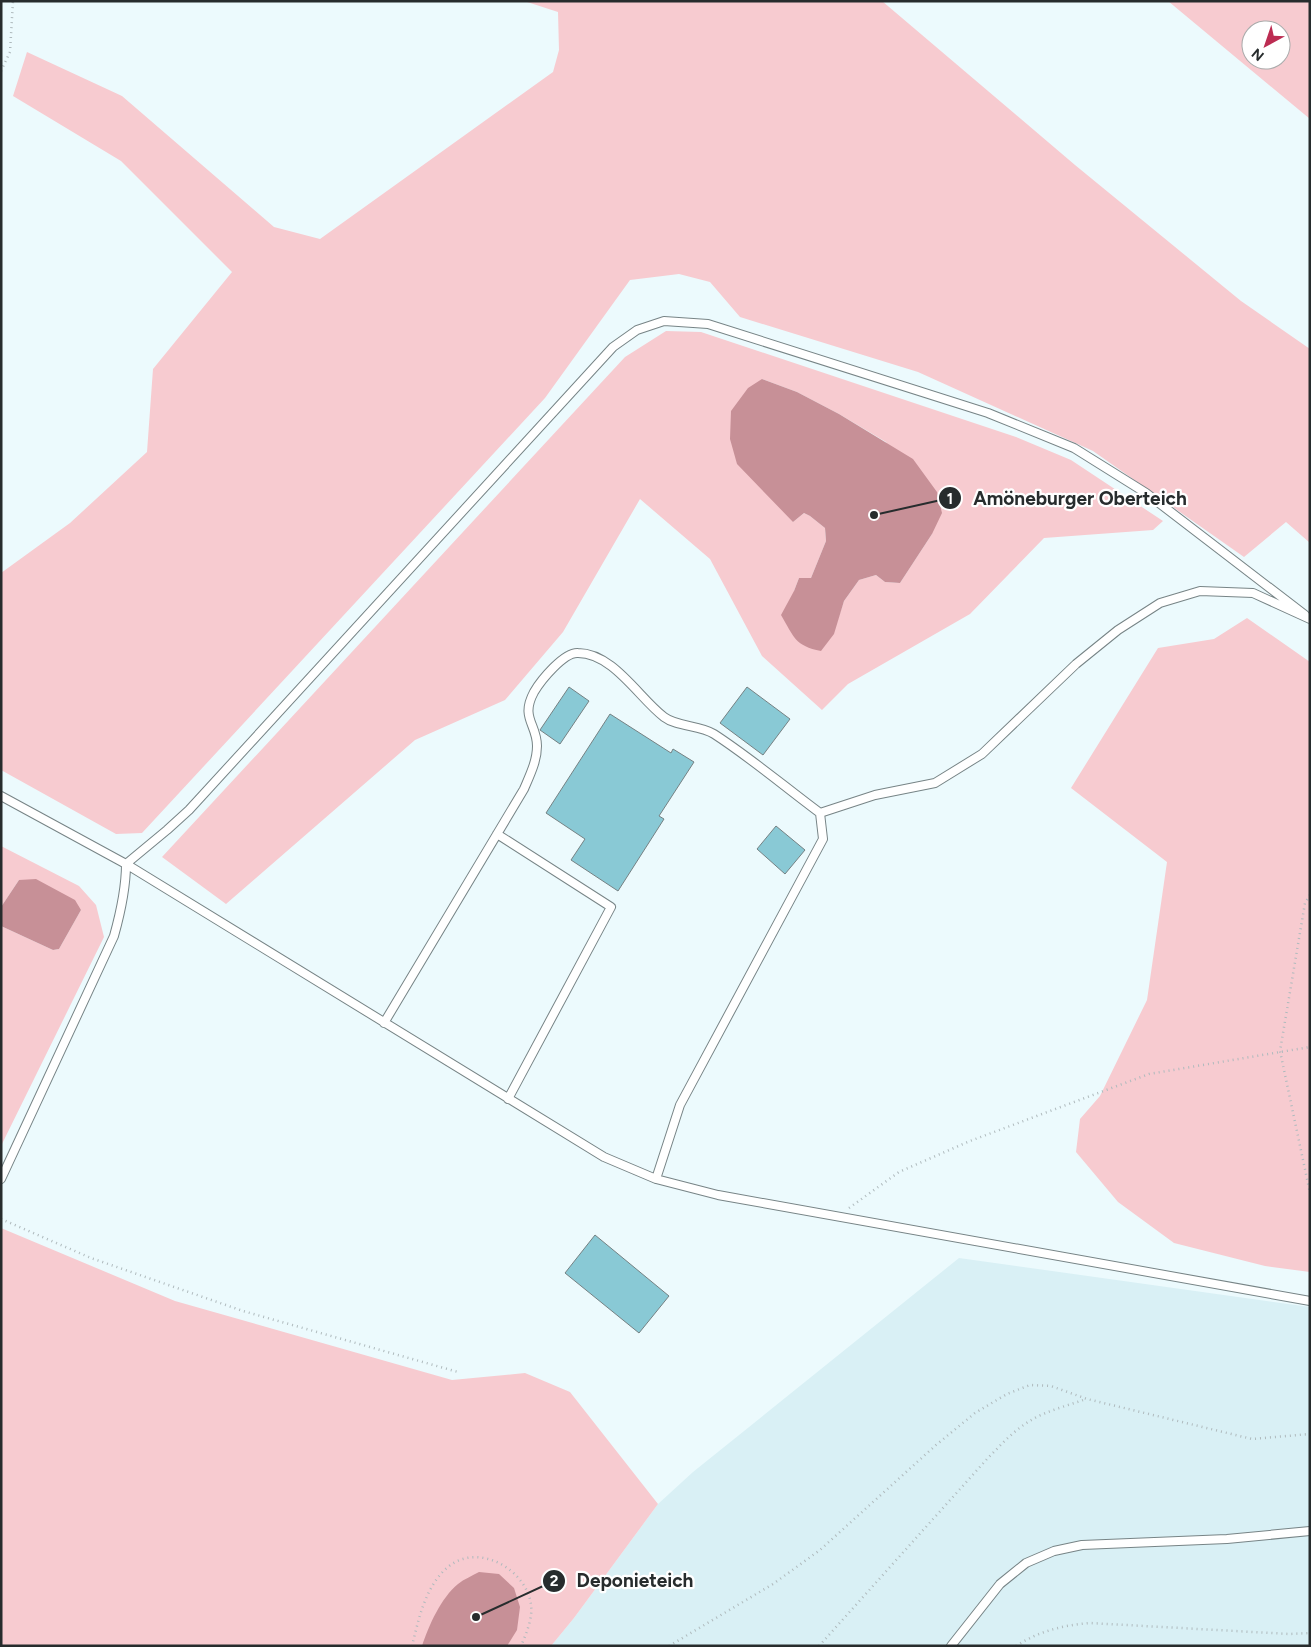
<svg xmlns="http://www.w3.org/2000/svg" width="1311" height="1647" viewBox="0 0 1311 1647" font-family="Figtree,sans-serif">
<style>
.built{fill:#d9f0f5}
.green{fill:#f7cbd0;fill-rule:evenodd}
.water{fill:#c79097}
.building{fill:#89c9d5;stroke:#758183}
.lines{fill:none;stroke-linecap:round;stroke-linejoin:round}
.lane-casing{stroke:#778486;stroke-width:10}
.path{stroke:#afbabd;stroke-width:2.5;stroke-dasharray:1 4;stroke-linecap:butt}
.lane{stroke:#fff;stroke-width:8}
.leader{fill:none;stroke:#272c2d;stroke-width:2}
.callout-dot{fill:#272c2d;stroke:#fff;stroke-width:2}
.mark-label{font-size:15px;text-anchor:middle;font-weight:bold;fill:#fff}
.callout-label{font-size:19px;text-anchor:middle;font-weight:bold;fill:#272c2d;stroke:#fff;stroke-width:4.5;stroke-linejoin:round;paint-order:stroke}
</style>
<rect width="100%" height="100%" fill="#ecfafd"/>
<path class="built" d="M959 1258 1310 1307V1646H551L574 1618 658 1504 693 1472Z"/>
<path class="green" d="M524 1H882L1075 165 1241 301 1310 349V543L1286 522 1244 557 1093 451 918 372 740 317 710 282 679 274 630 280 545 398 142 833 116 834 1 770V573L70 523 147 452 153 369 232 272 121 161 13 96 27 52 122 96 274 227 320 239 553 72 559 50 558 12Z
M1168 1H1310V119ZM1251 30H1281V60H1251Z
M666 331 701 332 1016 437 1071 460 1163 521 1153 530 1044 538 970 614 848 684 822 710 762 656 710 559 640 499 563 632 505 700 415 740 226 904 162 857 625 357ZM762 379 797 392 839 414 886 442 932 534 900 583 885 582 876 575 859 580 844 601 833 634 794 591 799 578H811L826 541 825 528 810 516 804 513 793 522Z
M1247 618 1310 662V1272L1265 1266 1174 1243 1118 1202 1076 1152 1080 1119 1100 1096 1147 1000 1167 862 1071 788 1158 648 1214 639Z
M1 846 79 886 96 905 104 937 1 1146V926L53 950 59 949 81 910 19 880 1 907Z
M1 1228 175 1301 452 1380 525 1373 570 1392 658 1504 574 1618 551 1646H1Z"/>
<path class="water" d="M762 379 797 392 839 414 913 459 937 492 942 513 932 534 900 583 885 582 876 575 859 580 844 601 834 634 821 651C795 646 794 637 781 615L794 591 799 578H811L826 541 825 528 810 516 804 513 793 522 737 464 730 439 731 411 748 388Z
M36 879 75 900 81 910 59 949 53 950 1 926V907L19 880Z
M479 1572 499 1574 514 1588 520 1607 517 1630 507 1646H422C429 1625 441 1598 458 1584 464 1579 472 1576 479 1572Z"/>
<path class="building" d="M569 687 589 701 560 744 540 730Z
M747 687 790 719 763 755 720 723Z
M610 714 671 753 673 749 694 762 659 816 664 819 618 891 571 860 585 839 546 813Z
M776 826 805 850 785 874 757 849Z
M595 1235 669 1296 639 1333 565 1273Z"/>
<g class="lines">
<defs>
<path id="lane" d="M1 796 126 864 604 1157 656 1179 718 1195 1310 1301
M820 813 875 795 935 783 982 754 1076 664 1118 630 1160 603 1200 591 1253 593 1310 619
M497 834 611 907 508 1099
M384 1023 524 789C530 775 537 761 537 746 537 724 520 718 534 692 541 680 564 652 578 653 613 653 639 698 664 717 677 727 700 725 714 734 751 758 785 787 820 813L823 839 680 1105 656 1179
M1 1179 114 936C121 911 126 889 126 864L167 830 189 810 613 347 637 330 664 321 708 324 988 413 1074 448 1146 493 1305 615
M951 1646 1000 1584 1026 1563 1054 1551 1082 1545 1227 1539 1310 1531"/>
</defs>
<use href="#lane" class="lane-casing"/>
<path class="path" d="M1 71 10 52 13 1
M1310 895 1305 903 1280 1051 1310 1193
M849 1208 899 1172 970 1141 1149 1074 1310 1047
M1 1219 91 1258 243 1311 458 1372
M412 1646C419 1618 426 1582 452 1564 482 1544 527 1571 531 1605 533 1618 526 1634 521 1646
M669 1646 773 1584 820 1550 936 1445 975 1413 1007 1394 1030 1385 1051 1386 1087 1399 1252 1439 1310 1434
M819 1646 987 1459C1000 1446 1012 1432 1028 1422 1045 1411 1067 1406 1086 1399
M1016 1646C1039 1631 1064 1625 1090 1623L1289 1634 1310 1633"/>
<use href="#lane" class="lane"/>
</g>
<path class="leader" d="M874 515L950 498M476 1617L554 1581"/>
<g class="callout-dot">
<circle cx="874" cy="515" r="5"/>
<circle cx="476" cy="1617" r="5"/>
<circle cx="950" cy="498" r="12"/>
<circle cx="554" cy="1581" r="12"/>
</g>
<g class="mark-label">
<text x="950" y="504">1</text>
<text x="554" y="1586">2</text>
</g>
<g class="callout-label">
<text x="1080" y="505">Amöneburger Oberteich</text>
<text x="635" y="1587">Deponieteich</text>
</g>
<rect width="1311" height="1647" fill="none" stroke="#272c2d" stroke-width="5"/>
<g transform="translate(1266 45) rotate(220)"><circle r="24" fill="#ffffff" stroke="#a9abab"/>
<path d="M0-4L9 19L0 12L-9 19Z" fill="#bc2c52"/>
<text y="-8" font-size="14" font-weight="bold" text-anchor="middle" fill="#272c2d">N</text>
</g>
</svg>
